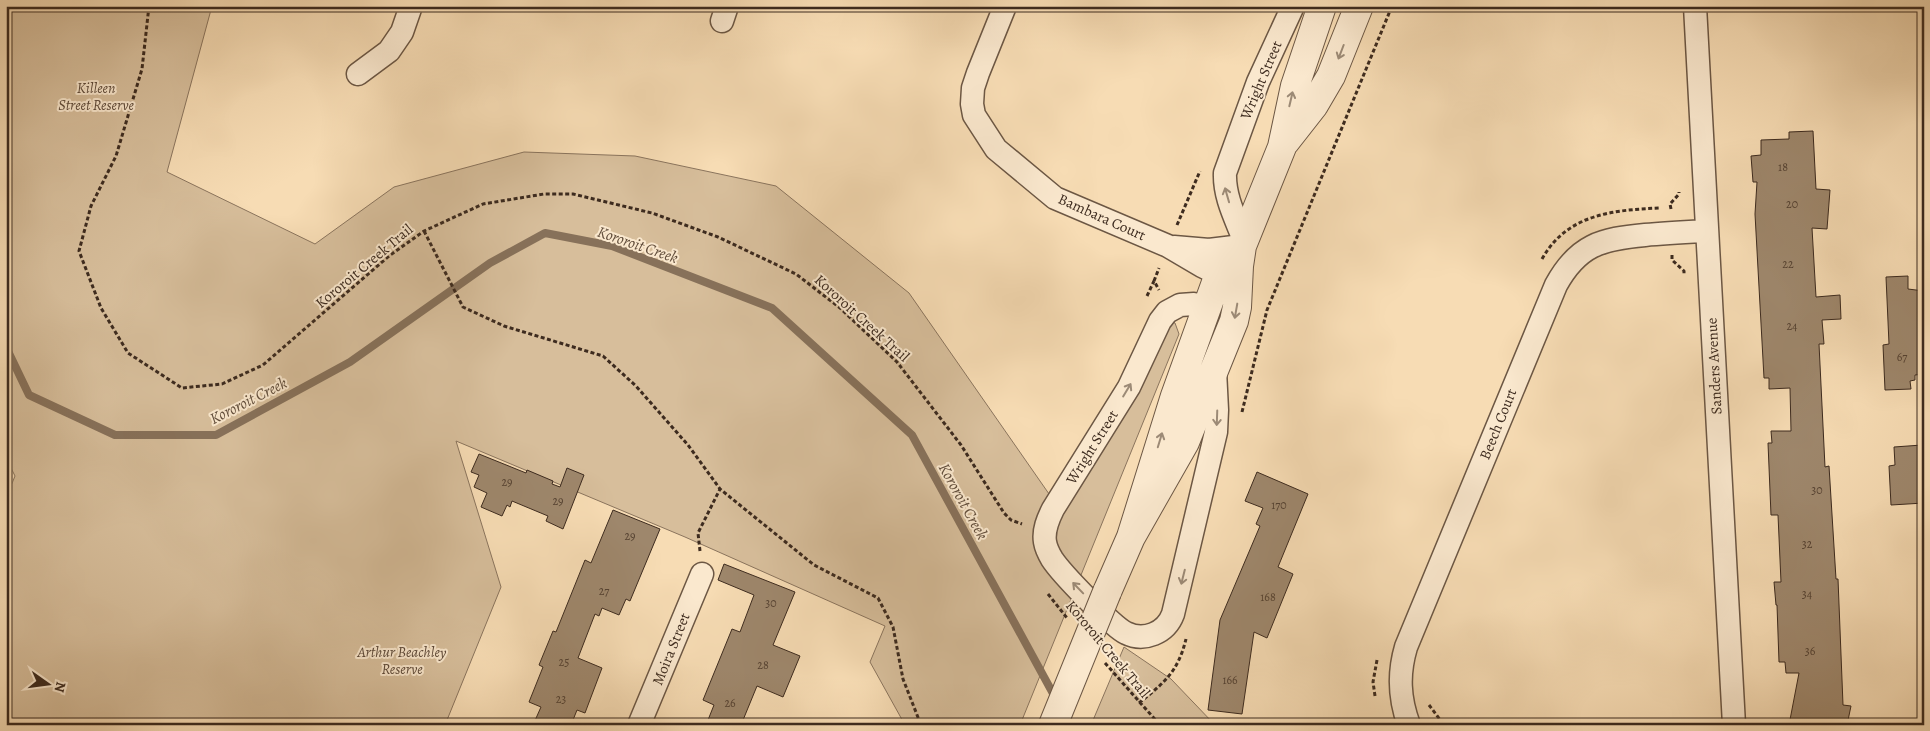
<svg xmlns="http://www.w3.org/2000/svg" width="1930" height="731" viewBox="0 0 1930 731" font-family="Alegreya,serif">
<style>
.green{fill:#d7be9b;stroke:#8a745d}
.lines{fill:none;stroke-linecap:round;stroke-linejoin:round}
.stream{stroke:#87715a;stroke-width:8}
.building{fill:#9e876c;stroke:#3d2b1f}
.minor-casing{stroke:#6c5744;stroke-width:25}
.tertiary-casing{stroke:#6c5744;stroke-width:30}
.path{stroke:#3d2b1f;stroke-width:3;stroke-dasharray:4 2.5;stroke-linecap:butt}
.minor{stroke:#fae8ce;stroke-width:22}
.tertiary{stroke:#fae8ce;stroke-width:28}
.tertiary-bridge-casing{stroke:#6c5744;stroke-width:30;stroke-linecap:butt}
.tertiary-bridge{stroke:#fae8ce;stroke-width:28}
.oneway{stroke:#9c8a76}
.labels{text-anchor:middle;stroke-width:4;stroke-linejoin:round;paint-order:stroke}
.number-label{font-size:12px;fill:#554232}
.street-label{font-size:15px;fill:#3d2b1f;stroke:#fae8ce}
.park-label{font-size:15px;font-style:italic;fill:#5c4838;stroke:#fae8ce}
.water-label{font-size:16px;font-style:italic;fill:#624e3c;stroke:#fae8ce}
</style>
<rect width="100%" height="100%" fill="#f7dcb4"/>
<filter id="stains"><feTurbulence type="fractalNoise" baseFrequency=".004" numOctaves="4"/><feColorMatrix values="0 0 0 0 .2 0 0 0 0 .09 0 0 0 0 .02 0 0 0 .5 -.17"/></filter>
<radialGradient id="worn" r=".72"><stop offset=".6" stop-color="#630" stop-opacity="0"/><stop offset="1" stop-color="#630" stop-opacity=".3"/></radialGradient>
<path class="green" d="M6 6H212L167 172 315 244 394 187 524 152 635 156 776 186 909 293 1063 514 1103 447 1163 335 1173 322 1175 323 1179 334 1020 725H905L870 662 885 626 685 537 456 441 501 587 445 725H6V498L15 476 6 458Z
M1124 647 1171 679 1215 725H1091Z"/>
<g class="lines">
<path class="stream" d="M6 347 29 395 115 435H216L350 362 490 263 545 233 612 246 772 308 912 435 1056 699"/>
</g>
<path class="building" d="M1813 131 1816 189 1830 190 1827 229 1812 228 1816 297 1840 295 1841 319 1822 320 1824 344H1819L1825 467 1829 466 1836 579H1838L1843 705 1851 706 1847 725H1789L1799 673H1786L1785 662H1779L1777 605H1776L1774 582H1781L1778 515H1771L1768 443H1772L1771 431H1791L1790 388 1769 389V378H1764L1755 214 1757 182H1753L1751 156 1761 155V140L1789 139V132Z
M1908 276V289L1924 291V374L1915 375V380L1910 381 1911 389 1885 390 1883 345 1889 344 1886 277Z
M1922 445 1924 503 1891 505 1889 466 1895 465 1894 447Z
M479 454 526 473 527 470 553 481 552 484 560 487 567 468 584 475 563 529 546 521 548 516 512 501 510 507 507 505 502 516 481 507 487 493 474 487 479 475 471 472Z
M1257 472 1308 494 1278 567 1293 574 1267 638 1254 632 1242 714 1208 710 1220 620 1260 526 1256 524 1263 508 1245 501Z
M613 510 660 529 630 601 626 599 619 615 602 608 599 616 595 614 578 658 602 668 585 713 577 710 571 725H533L541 707 529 702 543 667 539 665 553 631 556 632 585 560 591 563Z
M724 564 795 592 773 645 800 656 783 697 757 686 741 725H706L714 705 703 700 732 629 740 632 754 595 718 580Z"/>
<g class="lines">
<defs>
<path id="minor" d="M1005 6 978 73 973 88 972 104 974 115 996 149 1055 198 1168 246 1202 266 1233 281
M1695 6 1734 725
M722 21 727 6
M358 74 389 51 402 32 411 6
M1244 240C1236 219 1224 197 1225 173L1258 82 1293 6
M1174 247 1209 250 1242 246
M1205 311 1194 304 1180 305 1167 312 1160 321 1129 387 1053 509C1048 519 1043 530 1045 542 1046 548 1049 554 1052 559 1061 573 1113 627 1126 633 1144 642 1166 633 1173 614L1216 432 1217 410 1215 370
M639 725 702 574
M1409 725C1399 698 1398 674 1406 647L1556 285C1578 245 1601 239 1645 235 1665 233 1686 232 1706 231"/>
<path id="tertiary" d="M1285 142 1314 105 1331 76 1359 6
M1131 537 1185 442 1234 321 1237 307 1239 266 1242 246 1282 147 1295 86 1322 6
M1107 592 1131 537 1175 396 1219 274 1225 264 1242 246"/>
</defs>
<use href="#minor" class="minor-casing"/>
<use href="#tertiary" class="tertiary-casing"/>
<path class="path" d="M149 6 142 69 116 156 91 206 79 251 101 308 128 353 182 388 222 384 263 365 389 256 424 231 483 204 544 194H573L652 213 718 237 796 274 840 308 897 362 961 445 1004 513 1011 520 1022 524
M1671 209 1670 204 1679 194V192
M1177 225 1200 171
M424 231 463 307 504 326 603 356 636 386 688 445 720 489 814 565 878 598 893 627 903 679 921 725
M1672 255V260L1684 271V274
M1542 259C1567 214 1613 210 1660 208
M1154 281 1159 268
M1147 296 1154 281 1159 290
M1242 412 1267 310 1392 6
M700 551 698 533 720 489
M1048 594 1067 618
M1105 663 1160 725
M1375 696 1373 682 1377 660
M1139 703C1164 683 1178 672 1186 639
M1429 705 1444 725"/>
<use href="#minor" class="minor"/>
<use href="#tertiary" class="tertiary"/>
<defs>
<path id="tertiary-bridge" d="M1053 725 1107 592"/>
</defs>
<use href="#tertiary-bridge" class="tertiary-bridge-casing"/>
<use href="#tertiary-bridge" class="tertiary-bridge"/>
</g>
<defs><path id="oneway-shaft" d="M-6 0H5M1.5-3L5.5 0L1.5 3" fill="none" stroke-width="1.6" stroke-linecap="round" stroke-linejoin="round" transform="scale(1.25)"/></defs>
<g class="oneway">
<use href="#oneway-shaft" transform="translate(1341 52) rotate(111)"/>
<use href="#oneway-shaft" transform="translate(1291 99) rotate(-77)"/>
<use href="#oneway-shaft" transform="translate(1227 195) rotate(-106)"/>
<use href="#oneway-shaft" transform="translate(1236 311) rotate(100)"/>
<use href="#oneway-shaft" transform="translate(1127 390) rotate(-59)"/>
<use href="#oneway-shaft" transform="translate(1217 418) rotate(92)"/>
<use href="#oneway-shaft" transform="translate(1160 440) rotate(-73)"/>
<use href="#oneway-shaft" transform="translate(1183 577) rotate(104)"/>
<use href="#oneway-shaft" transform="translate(1078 588) rotate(-134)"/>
</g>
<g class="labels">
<g class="number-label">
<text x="1783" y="171">18</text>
<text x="1792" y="208">20</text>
<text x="1788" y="268">22</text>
<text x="1792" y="330">24</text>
<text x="1902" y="361">67</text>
<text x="507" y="486">29</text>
<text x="1817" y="494">30</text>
<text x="558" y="505">29</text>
<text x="1279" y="509">170</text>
<text x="630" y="540">29</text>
<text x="1807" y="548">32</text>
<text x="604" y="595">27</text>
<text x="1807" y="598">34</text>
<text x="1268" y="601">168</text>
<text x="771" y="607">30</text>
<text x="1810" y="655">36</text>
<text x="564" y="666">25</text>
<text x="763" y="669">28</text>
<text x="1230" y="684">166</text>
<text x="561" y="703">23</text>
<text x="730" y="707">26</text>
</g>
<g class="street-label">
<text transform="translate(1261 80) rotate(-67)" y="5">Wright Street</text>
<text transform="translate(1102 217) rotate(24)" y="5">Bambara Court</text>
<text transform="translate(364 266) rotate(-40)" y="5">Kororoit Creek Trail</text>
<text transform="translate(862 318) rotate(42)" y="5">Kororoit Creek Trail</text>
<text transform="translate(1714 366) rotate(-93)" y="5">Sanders Avenue</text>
<text transform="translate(1498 424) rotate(-68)" y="5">Beech Court</text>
<text transform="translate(1092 447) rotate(-58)" y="5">Wright Street</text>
<text transform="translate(671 649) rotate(-68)" y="5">Moira Street</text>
<text transform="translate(1108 649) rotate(50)" y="5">Kororoit Creek Trail</text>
</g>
<g class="park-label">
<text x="96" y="93">Killeen<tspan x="96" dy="17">Street Reserve</tspan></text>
<text x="402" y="657">Arthur Beachley<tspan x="402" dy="17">Reserve</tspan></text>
</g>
<g class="water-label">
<text transform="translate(638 244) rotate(19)" y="6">Kororoit Creek</text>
<text transform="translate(248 400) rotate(-27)" y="6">Kororoit Creek</text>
<text transform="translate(964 501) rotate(61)" y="6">Kororoit Creek</text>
</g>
</g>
<rect width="1930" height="731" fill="none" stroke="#f7dcb4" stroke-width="25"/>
<rect x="8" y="8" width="1915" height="716" fill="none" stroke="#3d2b1f" stroke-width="2.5"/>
<rect x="12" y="12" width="1905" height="706" fill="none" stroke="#3d2b1f"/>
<g transform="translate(48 684) rotate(104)" stroke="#fae8ce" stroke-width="4" paint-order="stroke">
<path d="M0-4L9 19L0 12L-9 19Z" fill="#3d2b1f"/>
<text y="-8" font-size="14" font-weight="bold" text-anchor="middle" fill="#3d2b1f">N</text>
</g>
<rect width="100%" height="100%" filter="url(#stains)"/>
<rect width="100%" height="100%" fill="url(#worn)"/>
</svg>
